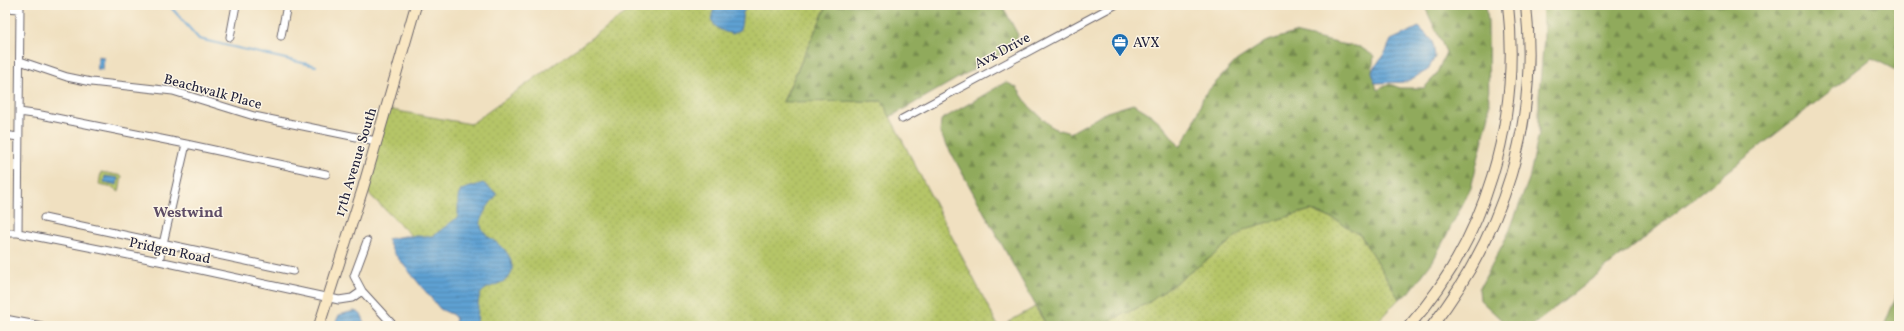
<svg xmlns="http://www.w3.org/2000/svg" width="1904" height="331" viewBox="0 0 1904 331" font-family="Vollkorn,serif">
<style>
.grass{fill:url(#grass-dots);stroke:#6c7452}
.forest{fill:url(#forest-firs);stroke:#59664c}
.green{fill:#b5c568;stroke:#6c7452}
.water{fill:url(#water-rules);stroke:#406287}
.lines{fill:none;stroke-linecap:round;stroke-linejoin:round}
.stream{stroke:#5fa1d3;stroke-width:2}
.street-casing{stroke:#6a646a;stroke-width:9}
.secondary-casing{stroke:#6a646a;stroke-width:12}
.street{stroke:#fff;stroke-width:7}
.secondary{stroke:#f9e7c3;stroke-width:10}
.labels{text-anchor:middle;stroke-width:3;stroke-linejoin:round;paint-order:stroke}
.poi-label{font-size:14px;fill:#22223b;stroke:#fcf5e5;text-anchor:start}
.street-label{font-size:14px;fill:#22223b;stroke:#fcf5e5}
.neighbourhood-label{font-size:15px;font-weight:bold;fill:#5e4d66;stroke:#fcf5e5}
</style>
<defs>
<pattern id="grass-dots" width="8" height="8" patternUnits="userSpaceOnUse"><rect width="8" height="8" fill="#b5c568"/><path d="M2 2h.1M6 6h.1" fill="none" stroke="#9ba95b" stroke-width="1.8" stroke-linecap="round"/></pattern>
<pattern id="forest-firs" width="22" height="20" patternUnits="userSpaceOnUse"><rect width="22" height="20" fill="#90aa5c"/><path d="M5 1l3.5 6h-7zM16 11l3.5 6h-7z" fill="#758a4d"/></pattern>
<pattern id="water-rules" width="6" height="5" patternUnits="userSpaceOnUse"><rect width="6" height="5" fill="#5fa1d3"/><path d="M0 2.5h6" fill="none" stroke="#4e83ac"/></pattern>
</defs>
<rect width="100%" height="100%" fill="#fcf5e5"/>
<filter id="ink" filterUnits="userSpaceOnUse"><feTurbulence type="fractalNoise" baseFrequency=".025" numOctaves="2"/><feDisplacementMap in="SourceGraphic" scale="8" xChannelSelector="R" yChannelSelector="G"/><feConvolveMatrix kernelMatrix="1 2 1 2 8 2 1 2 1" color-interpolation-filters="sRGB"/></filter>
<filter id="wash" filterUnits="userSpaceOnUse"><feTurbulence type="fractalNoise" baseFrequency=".012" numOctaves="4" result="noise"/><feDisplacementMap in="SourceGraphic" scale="16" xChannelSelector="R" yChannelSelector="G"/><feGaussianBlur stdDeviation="0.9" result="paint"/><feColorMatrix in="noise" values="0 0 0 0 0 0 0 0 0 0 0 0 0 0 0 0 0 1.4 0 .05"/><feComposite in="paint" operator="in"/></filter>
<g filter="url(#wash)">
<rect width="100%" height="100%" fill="#f0e0c0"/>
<path class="grass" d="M637 5H827L783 101H882L998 326H470L476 299 363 188 386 109 471 124Z
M1311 210 1338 221 1361 236 1399 299 1373 326H1097L1148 303 1215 254 1245 229Z
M1035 307 1047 326H1001Z"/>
<path class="forest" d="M827 5H1002L1018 35 1014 46 890 117 882 101 783 102Z
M1424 5H1486L1488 21 1489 115 1471 188 1433 261 1409 293 1399 299 1361 236 1338 221 1311 210 1245 229 1215 254 1148 303 1097 326H1047L940 133 941 120 1006 82 1017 88 1029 106 1053 128 1070 133 1107 112 1133 104C1158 117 1163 125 1180 147L1193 125 1204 95 1236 61 1265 42 1294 33 1337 43 1360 47 1374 56 1372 71 1377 90 1390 84 1400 88H1424L1436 75 1446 52Z
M1542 5H1899V72L1872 58 1532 326H1508L1480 300 1479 289 1509 232 1529 179 1539 133V96L1544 36Z
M1899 289V326H1884Z"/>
<path class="green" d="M101 172 122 176 119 192 114 188 99 185Z"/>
<path class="water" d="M721 5H749C740 11 743 22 740 30L733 34C718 31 705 23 716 6Z
M1419 27 1433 41 1435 57 1428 70 1406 82 1375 83 1372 71 1386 51 1391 40Z
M98 56 104 57 103 70 97 69Z
M105 176 118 178 117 185 104 182Z
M483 183 496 193V196C456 243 507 231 512 266 514 287 486 282 480 295 477 303 478 317 477 326H454L456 319 453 315 440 309 393 252 387 239 405 236H433L458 217V197L461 190Z
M354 311C362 313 365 318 363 326H334L339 315Z"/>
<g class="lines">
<path class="stream" d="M169 5 199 39 316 66"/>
</g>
</g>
<g filter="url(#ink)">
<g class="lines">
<defs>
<path id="street" d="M5 8 20 9
M281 36 287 5
M230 37 236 5
M20 61 67 77 91 82 173 91 254 116 376 141
M19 112 41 115 186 144 159 261
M902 119 1115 5
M5 135 18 137
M186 144 326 174
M44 218 293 271
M5 233H18L159 261 339 300 352 298 362 291
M18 233 20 5
M367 241 354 276 362 291 394 326
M5 319 42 326"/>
<path id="secondary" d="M319 326 363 188 416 5
M1409 326C1486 240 1521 119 1508 5
M1432 326C1504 233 1539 123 1526 5"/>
</defs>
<use href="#street" class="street-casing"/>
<use href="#secondary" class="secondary-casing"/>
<use href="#street" class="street"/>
<use href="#secondary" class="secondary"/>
</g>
</g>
<defs>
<symbol id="office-pin" viewBox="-11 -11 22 30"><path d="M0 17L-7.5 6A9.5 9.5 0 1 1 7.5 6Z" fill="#1f6fb2" stroke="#fcf5e5"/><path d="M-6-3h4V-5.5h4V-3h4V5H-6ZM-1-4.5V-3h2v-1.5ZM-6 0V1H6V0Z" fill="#fff"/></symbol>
</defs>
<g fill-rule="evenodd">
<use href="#office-pin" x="1110" y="32" width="20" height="27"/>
</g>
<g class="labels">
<g class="poi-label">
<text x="1133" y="47">AVX</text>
</g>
<g class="street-label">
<text transform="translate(1002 50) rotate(-28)" y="5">Avx Drive</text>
<text transform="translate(213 91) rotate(15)" y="5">Beachwalk Place</text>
<text transform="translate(355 162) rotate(-73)" y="5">17th Avenue South</text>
<text transform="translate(170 250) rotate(12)" y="5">Pridgen Road</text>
</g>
<g class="neighbourhood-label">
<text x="188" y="217">Westwind</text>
</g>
</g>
<rect width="1904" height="331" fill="none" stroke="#fcf5e5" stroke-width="20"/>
</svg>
